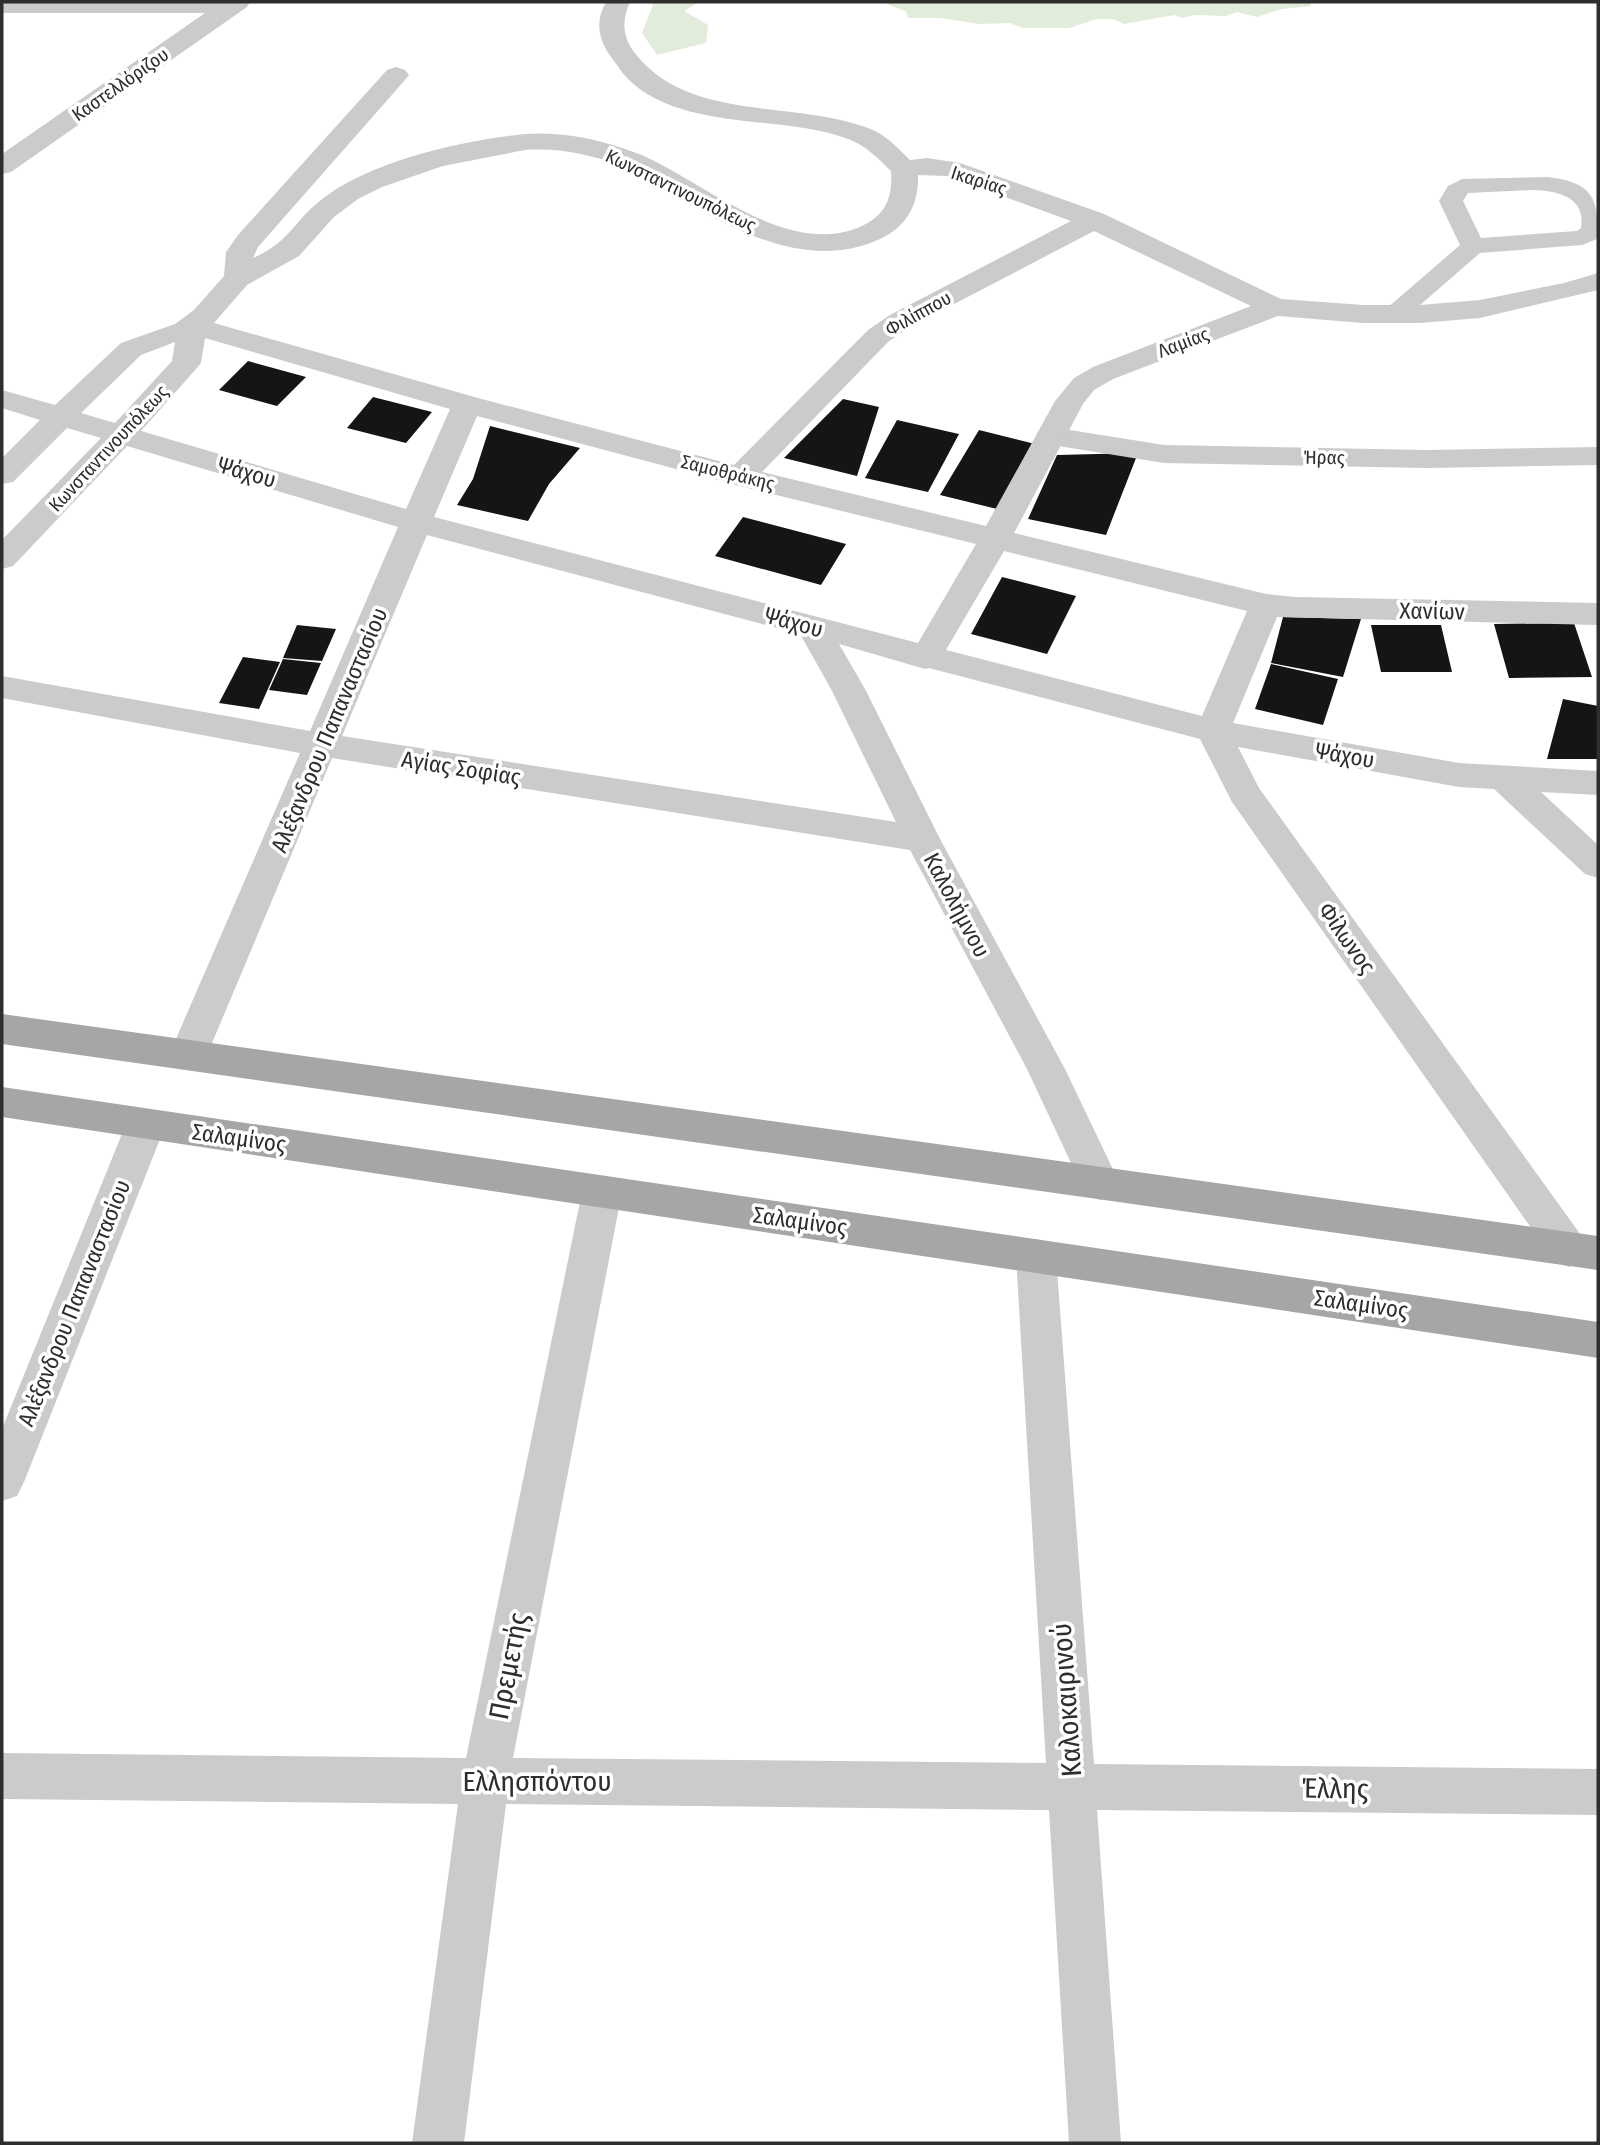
<svg xmlns="http://www.w3.org/2000/svg" width="1600" height="2145" viewBox="0 0 1600 2145" font-family="'Fira Sans Condensed',sans-serif">
<style>
.green{fill:#e2ecda}
.building{fill:#151515}
.lines{fill:none;stroke-linecap:round;stroke-linejoin:round}
.service{fill:#cbcbcb;fill-rule:evenodd}
.pedestrian{fill:#cbcbcb;fill-rule:evenodd}
.minor{fill:#cbcbcb;fill-rule:evenodd}
.primary{fill:#a6a6a6;fill-rule:evenodd}
.labels{text-anchor:middle;stroke-width:7;stroke-linejoin:round;paint-order:stroke}
.far-street-label{font-size:19px;fill:#2e2e2e;stroke:#fff}
.street-label{font-size:23px;fill:#2e2e2e;stroke:#fff}
.near-street-label{font-size:28px;fill:#2e2e2e;stroke:#fff}
</style>
<rect width="100%" height="100%" fill="#fff"/>
<path class="green" d="M651 2H699L684 11 708 25 706 43 657 55 642 33 653 5Z
M882 2H1310L1311 6 1282 9 1257 17 1237 12 1226 16 1194 15 1182 18 1174 15 1124 24 1113 19H1097L1069 28H1023L1010 23 980 24 940 18H908L907 12Z"/>
<path class="building" d="M248 361 306 377 277 406 219 390Z
M373 397 432 412 406 443 347 428Z
M843 399 879 407 857 476 784 458Z
M897 420 959 434 928 492 865 478Z
M490 426 580 448 549 484 528 521 457 505 473 479Z
M979 430 1035 444 997 509 940 495Z
M1138 453 1106 535 1028 519 1057 455Z
M743 517 846 544 821 585 715 556Z
M1002 577 1076 596 1047 654 971 634Z
M1283 617 1361 619 1343 677 1271 663Z
M1574 623 1592 677 1509 678 1494 624Z
M297 625 336 629 322 661 283 658Z
M1371 625H1441L1452 672H1381Z
M243 657 280 662 259 709 219 703Z
M283 659 321 663 307 695 269 690Z
M1271 664 1338 679 1323 725 1255 709Z
M1563 699 1598 706V759H1547Z"/>
<g class="lines">
<path class="service" d="M1548 177C1590 182 1600 196 1597 239L1582 245 1480 253 1404 319 1395 321 1386 319 1383 314 1386 309 1460 245 1439 201 1448 186 1462 179ZM1534 190C1558 191 1586 197 1581 228L1577 231 1481 238 1463 201 1468 193Z"/>
<path class="pedestrian" d="M1051 427 1164 445 1427 450 1438 452 1442 459 1438 466 1427 468 1164 463 1040 443 1036 436 1040 429Z"/>
<path class="minor" d="M2 2H250L247 7 11 172 2 174V154L205 13H2Z
M606 2H630C622 19 622 36 634 52 688 123 792 99 868 128 885 134 898 148 910 160L927 158 960 163 1104 214 1281 299 1363 305H1420L1480 300 1564 283 1598 273V290L1480 318 1420 323H1363L1278 316 1113 379 1094 390 1083 404 1014 533 1266 594 1296 597 1598 603V625L1277 617 1233 723 1459 763 1598 771V795L1541 792 1598 845V878L1585 874 1494 789 1459 787 1238 747 1259 788 1583 1238 1589 1250 1583 1262 1569 1267 1555 1262 1232 802 1200 739 929 668 925 669 839 644 865 689 940 839 1065 1069 1120 1184 1114 1195 1100 1200 1086 1195 1027 1069 910 850 332 758 207 1055 202 1065 188 1070 174 1065 169 1055 300 753 2 698V676L310 731 398 527 127 446 13 566 2 569V540L101 438 67 428 13 482 2 484V458L40 420 2 408V390L55 405 121 343 175 324 194 310 224 276 226 252 238 235 387 70 396 67 405 70 409 75 405 80 258 247 253 258C291 241 293 222 321 200 369 161 464 140 525 134 564 131 603 140 639 154 704 181 788 260 862 226 886 215 893 197 891 171 878 158 865 145 848 139 782 114 680 132 627 78 621 72 616 63 611 57 598 39 595 21 606 2ZM525 150C560 148 590 154 623 167 699 206 790 280 880 239 906 227 919 205 918 175L947 176 1071 221 890 315 868 330 734 465 478 398 214 323 247 285 299 256 334 217 358 199 382 187 443 166ZM1094 231 1251 306 1093 367 1074 378 1055 401 986 526 762 472 888 342 910 327ZM205 338 450 409 406 509 141 431 196 369 201 363ZM175 342 172 361 115 423 81 413 141 355ZM477 416 740 486 976 544 918 643 434 517ZM427 535 800 634 831 689 896 822 342 736ZM1004 551 1247 611 1202 716 946 650Z
M1598 447V465L1427 468 1416 466 1412 459 1416 452 1427 450Z
M146 1109 160 1113 166 1124 24 1482 17 1496 2 1501V1429L126 1124 132 1113Z
M602 1176 616 1181 622 1192 513 1758 1046 1763 1016 1256 1022 1244 1036 1239 1050 1244 1056 1256 1094 1764 1598 1769V1815L1097 1810 1121 2143H1069L1049 1810 506 1804 464 2143H412L458 1804 2 1799V1753L466 1758 582 1192 588 1181Z"/>
<path class="primary" d="M2 1014 1598 1236V1270L2 1044Z
M2 1087 1598 1322V1358L2 1117Z"/>
</g>
<g class="labels">
<g class="far-street-label">
<text transform="translate(120 84) rotate(-35)" y="7">Καστελλόριζου</text>
<text transform="translate(979 180) rotate(18)" y="7">Ικαρίας</text>
<text transform="translate(681 190) rotate(26)" y="7">Κωνσταντινουπόλεως</text>
<text transform="translate(918 313) rotate(-29)" y="7">Φιλίππου</text>
<text transform="translate(1183 342) rotate(-21)" y="7">Λαμίας</text>
<text transform="translate(108 448) rotate(-47)" y="7">Κωνσταντινουπόλεως</text>
<text transform="translate(1324 457) rotate(1)" y="7">Ήρας</text>
<text transform="translate(728 472) rotate(14)" y="7">Σαμοθράκης</text>
</g>
<g class="street-label">
<text transform="translate(247 472) rotate(16)" y="8">Ψάχου</text>
<text transform="translate(1432 611) rotate(1)" y="8">Χανίων</text>
<text transform="translate(794 622) rotate(15)" y="8">Ψάχου</text>
<text transform="translate(329 730) rotate(-67)" y="8">Αλέξανδρου Παπαναστασίου</text>
<text transform="translate(1345 755) rotate(10)" y="8">Ψάχου</text>
<text transform="translate(461 768) rotate(9)" y="8">Αγίας Σοφίας</text>
<text transform="translate(957 905) rotate(62)" y="8">Καλολήμνου</text>
<text transform="translate(1347 938) rotate(55)" y="8">Φίλωνος</text>
<text transform="translate(239 1138) rotate(8)" y="8">Σαλαμίνος</text>
<text transform="translate(800 1221) rotate(8)" y="8">Σαλαμίνος</text>
<text transform="translate(74 1303) rotate(-68)" y="8">Αλέξανδρου Παπαναστασίου</text>
<text transform="translate(1361 1304) rotate(8)" y="8">Σαλαμίνος</text>
</g>
<g class="near-street-label">
<text transform="translate(508 1666) rotate(-79)" y="10">Πρεμετής</text>
<text transform="translate(1066 1700) rotate(-94)" y="10">Καλοκαιρινού</text>
<text x="537" y="1791">Ελλησπόντου</text>
<text transform="translate(1335 1788) rotate(1)" y="10">Έλλης</text>
</g>
</g>
<rect width="1600" height="2145" fill="none" stroke="#2e2e2e" stroke-width="7"/>
</svg>
